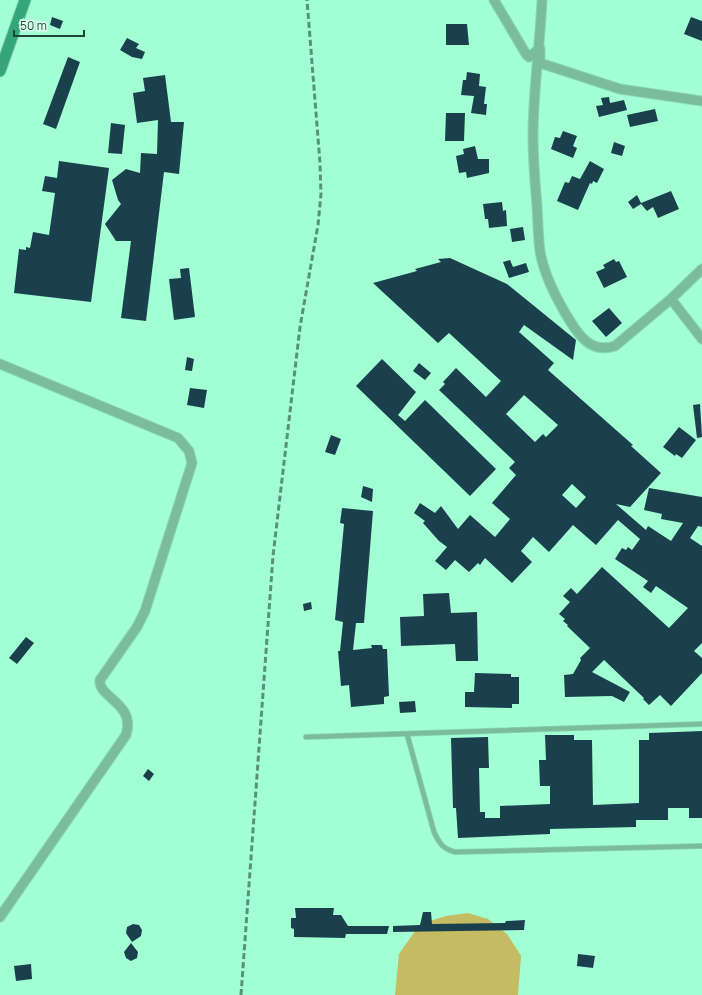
<svg xmlns="http://www.w3.org/2000/svg" width="702" height="995" viewBox="0 0 702 995" font-family="Manrope,sans-serif">
<style>
.pitch{fill:#c4bb62}
.building{fill:#1b404d;fill-rule:evenodd}
.lines{fill:none;stroke-linecap:round;stroke-linejoin:round}
.service-casing{stroke:#88d9b3;stroke-width:6}
.minor-casing{stroke:#88d9b3;stroke-width:11}
.secondary-casing{stroke:#88d9b3;stroke-width:13}
.service{stroke:#7bbc9d;stroke-width:4.5}
.minor{stroke:#7bbc9d;stroke-width:9}
.secondary{stroke:#34a679;stroke-width:11}
.rail{stroke:#569478;stroke-width:3;stroke-dasharray:6 3;stroke-linecap:butt}
</style>
<rect width="100%" height="100%" fill="#a2fed3"/>
<path class="pitch" d="M468 913 488 919 507 934 521 956 518 995H395L399 954 420 924 446 916Z"/>
<path class="building" d="M52 17 63 21 60 29 50 25Z
M691 17 702 21V41L684 34Z
M446 24H467L469 45H446Z
M127 38 139 44 136 48 145 52 142 59 132 57 120 50Z
M68 57 80 62 56 129 43 124Z
M467 72 480 74 479 86 486 87 484 104H487L486 115 471 113 474 96 461 95 463 80H466Z
M165 75 171 122H184L179 174 164 172 146 321 121 318 131 241H116L105 224 121 204 118 200 112 180 126 169 140 173 141 153 157 154 158 120 137 123 133 93 145 91 143 78Z
M609 97 610 103 624 100 627 110 599 117 596 106 603 105 601 98Z
M655 109 658 121 630 127 627 115Z
M446 113H465L464 141H445Z
M111 123 125 125 122 154 108 153Z
M563 131 577 136 573 146 577 148 573 158 551 149 555 137 560 138Z
M614 142 625 146 622 156 611 153Z
M475 146 478 159H489V173L467 178 466 172 459 173 456 156 464 154 463 149Z
M59 161 109 168 91 302 14 293 19 249 26 250V247L30 248 33 232 49 235 55 193 42 191 45 176 57 178Z
M590 161 604 169 597 183 593 181 592 184 590 183 578 210 557 201 565 182 569 183 572 176 580 179Z
M671 191 679 209 658 218 653 207 647 211 641 204 633 209 628 202 637 195 641 203Z
M502 202 503 211 506 210 507 226 489 228 488 219H485L483 204Z
M523 227 525 240 512 242 510 229Z
M450 258 507 284 576 340 573 360 524 325 519 332 554 363 548 370 633 445 631 446 661 473 630 507 616 504 646 530 648 526 671 541 683 523 661 519 662 514 644 510 649 488 702 497V527L698 526 690 538 702 546V643L694 651 702 658V673L671 706 660 695 649 705 643 699 644 698 604 660 592 672 630 692 624 702 612 696 565 697 564 675 573 674 581 660 580 658 590 648 567 626 568 625 563 621 565 619 559 614 570 602 563 596 571 588 577 594 602 567 669 628 688 608 656 586 651 593 643 587 648 581 615 559 622 548 626 550 628 547 632 550 640 539 618 520 596 545 573 525 549 552 533 537 521 551 532 562 512 583 485 558 480 565 478 563 469 572 455 560 446 570 435 561 447 547 439 541 423 523 425 521 414 513 420 503 435 513 441 506 458 529 470 515 495 537 510 519 492 503 516 475 509 468 515 462 439 390 445 384 443 382 456 368 486 397 501 381 449 333 438 343 373 283 417 271 415 269 441 262 438 259ZM524 395 558 425 546 437 543 434 535 442 506 414ZM572 484 586 497 576 508 562 495Z
M614 259 616 262 619 261 627 277 604 288 596 272 605 268 603 265Z
M510 260 513 267 526 263 529 272 509 278 503 262Z
M189 268 195 317 174 320 169 279 181 278 180 269Z
M609 308 622 323 606 337 592 321Z
M187 357 194 359 192 371 185 370Z
M382 359 416 392 398 415 405 421 425 400 496 469 470 496 356 386Z
M419 363 431 373 425 380 413 371Z
M190 388 207 390 204 408 187 405Z
M700 404 702 437 697 438 693 405Z
M679 427 696 440 682 458 676 454 675 456 663 447Z
M331 435 341 439 335 455 325 452Z
M363 486 373 489 372 502 361 497Z
M342 508 373 511 364 623H356L353 650 372 648 371 645H382L383 649H387L389 696 384 697V704L351 707 349 685 341 686 338 651H340L343 622 335 620 344 524 340 523Z
M449 593 451 613 477 612 478 661H456L455 644 401 646 400 617 424 616 423 594Z
M311 602 312 609 304 611 303 604Z
M26 637 34 643 17 664 9 658Z
M475 673 511 674V677H519V704H512V708L465 707V692H474Z
M415 701 416 712 400 713 399 702Z
M702 731V818H689V808H668V820H636V827L550 829V834L458 838 456 808H453L451 738 488 737 489 768H479L480 812H485V818H500V806L550 804V786H540L539 760H546L545 735H574V740H592L593 805 639 803V740H649V733Z
M148 769 154 774 149 781 143 776Z
M295 908H334L333 915H341L348 926H389L387 934H346L345 938 294 937V929L291 928V918H296Z
M423 912H431L432 924 505 923 506 921 525 920 524 930 393 932V926L420 925Z
M133 924 139 925 142 930 141 936 132 942 126 933 127 927Z
M131 943 138 952 137 958 131 961 126 958 124 952Z
M578 954 595 956 593 968 577 966Z
M31 964 32 979 16 981 14 966Z"/>
<g class="lines">
<defs>
<path id="service" d="M407 734 434 832C439 843 443 849 455 852L702 846
M306 737 702 724"/>
<path id="minor" d="M494 0 526 54 529 57 540 48V63L620 89 702 101
M542 0C540 45 533 92 533 136 533 160 535 183 537 206 538 221 538 237 540 251 544 276 557 300 570 321 581 339 593 353 615 346L671 299 702 269
M671 299 702 339
M0 364 178 438 189 451 192 463 145 611 137 627 100 680C98 698 136 703 126 735L0 917"/>
<path id="secondary" d="M0 71 25 0"/>
</defs>
<use href="#service" class="service-casing"/>
<use href="#minor" class="minor-casing"/>
<use href="#secondary" class="secondary-casing"/>
<use href="#service" class="service"/>
<use href="#minor" class="minor"/>
<use href="#secondary" class="secondary"/>
<path class="rail" d="M241 995 273 556 300 327 318 225 321 194 320 163 307 0"/>
</g>
<path d="M14 30v6h70v-6" fill="none" stroke="#1f4635" stroke-width="2"/>
<text x="20" y="30" font-size="12" fill="#1f4635" stroke="#dcfeec" stroke-width="3" paint-order="stroke">50 m</text>
</svg>
